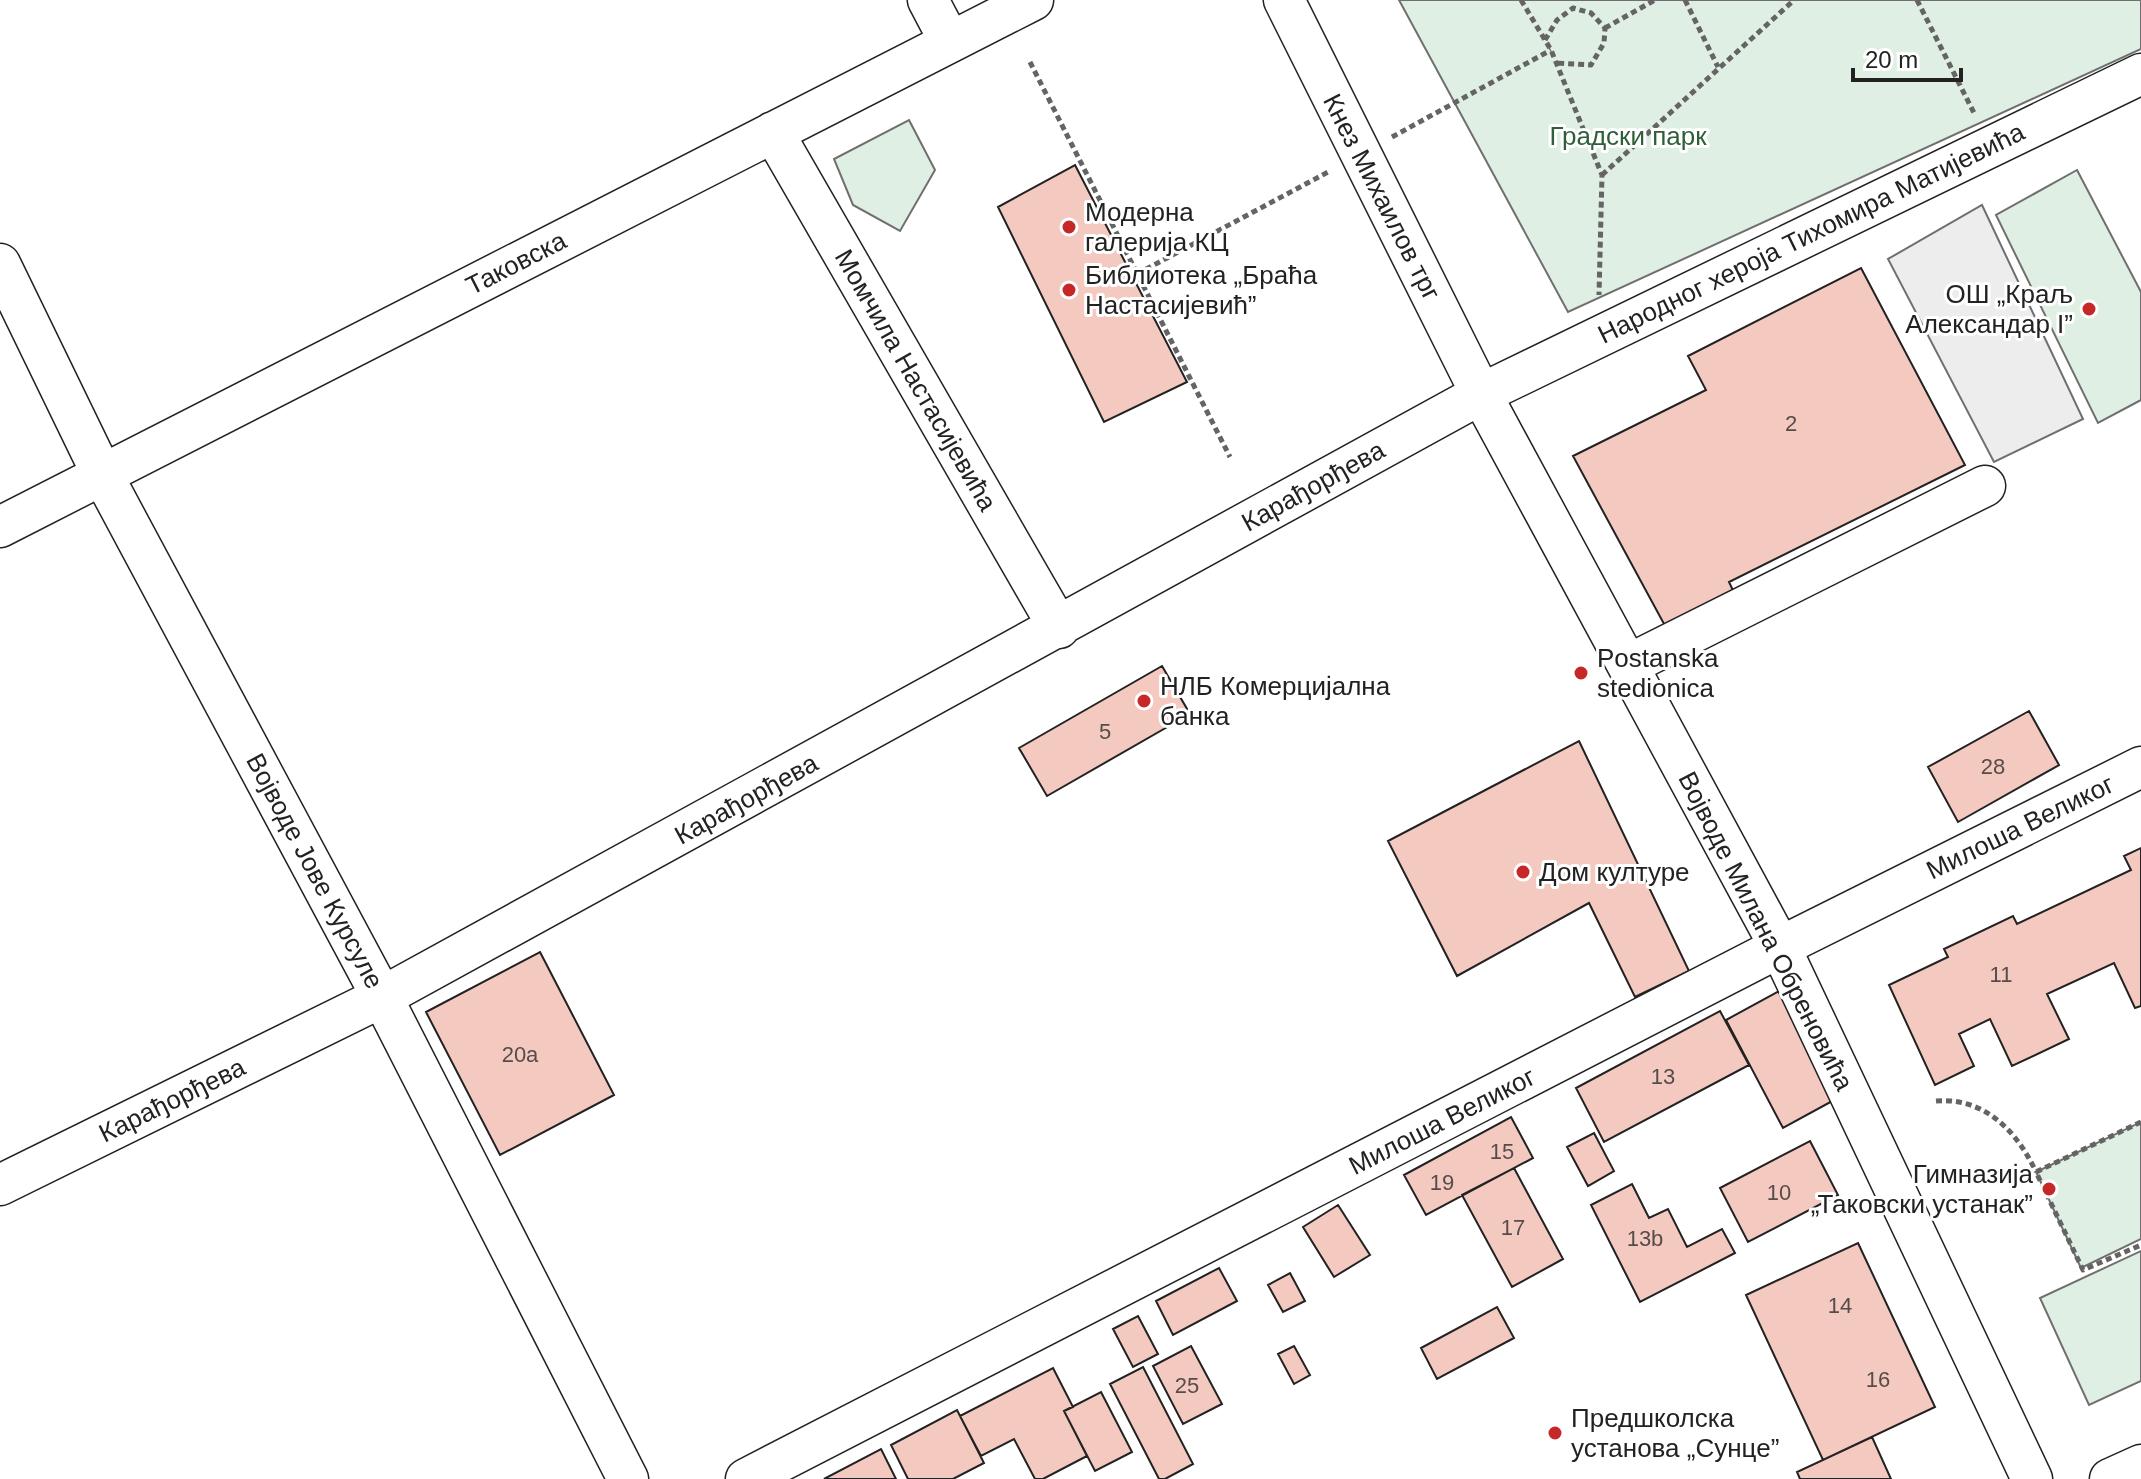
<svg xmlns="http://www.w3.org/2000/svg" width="2141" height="1479" viewBox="0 0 2141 1479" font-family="Arial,sans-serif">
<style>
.green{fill:#e0efe3;stroke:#6f6f6f;stroke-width:2}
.parking{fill:#ededed;stroke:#6f6f6f;stroke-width:2}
.building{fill:#f3c9c0;stroke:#222;stroke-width:2}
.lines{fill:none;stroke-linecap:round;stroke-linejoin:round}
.minor-casing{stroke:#222;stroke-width:43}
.path{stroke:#646464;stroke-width:5;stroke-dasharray:6 4;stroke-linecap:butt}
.minor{stroke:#fff;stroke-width:40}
.poi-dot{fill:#c62828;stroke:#fff;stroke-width:3}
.labels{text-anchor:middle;stroke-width:6;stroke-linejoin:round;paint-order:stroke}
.number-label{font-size:22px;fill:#564c4a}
.park-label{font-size:26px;fill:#2f5e38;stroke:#fff}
.street-label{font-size:26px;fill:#222;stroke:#fff}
.poi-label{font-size:26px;fill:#222;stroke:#fff;text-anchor:start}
</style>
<rect width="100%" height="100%" fill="#fff"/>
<path class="green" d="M1399 0H2141V49L1568 312Z
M909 120 935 170 900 231 853 205 834 159Z
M2077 170 2141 292V400L2098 423 1996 215Z
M2141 1122V1239L2081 1268 2036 1172Z
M2141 1251V1381L2089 1405 2040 1298Z"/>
<path class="parking" d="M1982 205 2083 419 1994 462 1888 259Z"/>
<path class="building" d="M1075 165 1187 382 1104 422 998 207Z
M1861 268 1965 465 1729 582 1739 603 1670 635 1573 456 1706 390 1688 356Z
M1162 666 1190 714 1047 796 1019 748Z
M2029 711 2059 765 1958 822 1928 767Z
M1579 741 1689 971 1635 997 1589 903 1457 976 1388 841Z
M2141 848V1006L2135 1008 2114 963 2047 994 2069 1039 2012 1066 1990 1019 1959 1034 1974 1066 1935 1085 1889 985 1948 957 1944 949 2013 916 2017 924 2131 870 2124 856Z
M540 952 614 1095 500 1155 426 1012Z
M1779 991 1836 1099 1783 1128 1726 1020Z
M1720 1011 1749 1065 1604 1142 1576 1088Z
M1511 1117 1533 1158 1426 1215 1404 1175Z
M1594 1133 1614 1171 1588 1186 1567 1147Z
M1810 1141 1838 1195 1748 1242 1720 1188Z
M1514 1168 1563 1259 1512 1287 1462 1195Z
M1632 1184 1649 1218 1668 1209 1687 1247 1722 1229 1735 1253 1640 1302 1591 1205Z
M1338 1205 1370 1255 1334 1277 1303 1227Z
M1858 1243 1935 1407 1823 1460 1746 1295Z
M1219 1268 1237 1301 1173 1335 1156 1301Z
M1290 1273 1305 1301 1283 1312 1268 1285Z
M1497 1307 1514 1338 1437 1379 1421 1348Z
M1138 1316 1158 1354 1133 1367 1113 1329Z
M1191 1346 1222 1404 1183 1424 1153 1366Z
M1294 1346 1310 1375 1294 1384 1278 1354Z
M1143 1367 1193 1464 1165 1479H1159L1110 1384Z
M1053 1368 1073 1407 1064 1411 1087 1456 1043 1479H1035L1014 1439 981 1456 960 1416Z
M1101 1392 1132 1452 1095 1471 1064 1411Z
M957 1410 984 1463 953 1479H908L891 1445Z
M1872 1437 1891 1479H1800L1797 1472Z
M881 1449 896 1479H824Z"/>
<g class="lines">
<defs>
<path id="minor" d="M928 0 949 40
M1284 0 1481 394 1780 947 2032 1479
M773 132 1059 628
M0 264 102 474 382 997 628 1479
M0 527 1033 0
M1628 665 1985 486
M0 1185 382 997 1481 394 2141 74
M746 1479 1780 947 2141 767
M2110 1479 2141 1465"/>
</defs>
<use href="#minor" class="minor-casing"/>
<path class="path" d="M1521 0 1551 50 1602 175 1599 295
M1685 0 1718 67
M1917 0 1974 113
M1605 28 1655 0
M1545 40 1557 20 1573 8 1591 13 1605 28 1604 43 1591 65 1556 63
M1030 62 1230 457
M1392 137 1551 50
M1602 175 1794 0
M1137 274 1330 171
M1936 1101C1984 1097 2017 1131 2036 1172
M2141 1122 2036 1172 2083 1270 2141 1245"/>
<use href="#minor" class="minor"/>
</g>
<g class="poi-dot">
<circle cx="1069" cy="227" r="8"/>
<circle cx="1069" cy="290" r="8"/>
<circle cx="2089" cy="309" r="8"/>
<circle cx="1581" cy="673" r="8"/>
<circle cx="1144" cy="701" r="8"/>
<circle cx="1523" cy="872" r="8"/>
<circle cx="2049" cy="1189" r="8"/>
<circle cx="1555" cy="1433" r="8"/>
</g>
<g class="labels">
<g class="number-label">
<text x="1791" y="431">2</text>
<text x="1105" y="739">5</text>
<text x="1993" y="774">28</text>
<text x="2001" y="982">11</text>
<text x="520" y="1062">20a</text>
<text x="1663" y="1084">13</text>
<text x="1502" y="1159">15</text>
<text x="1442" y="1190">19</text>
<text x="1779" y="1200">10</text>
<text x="1513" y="1235">17</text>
<text x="1645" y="1246">13b</text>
<text x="1840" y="1313">14</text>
<text x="1878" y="1387">16</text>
<text x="1187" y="1393">25</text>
</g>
<g class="park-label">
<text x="1628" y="145">Градски парк</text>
</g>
<g class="street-label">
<text transform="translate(1382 197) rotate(63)" y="9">Кнез Михаилов трг</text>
<text transform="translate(1811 233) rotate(-26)" y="9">Народног хероја Тихомира Матијевића</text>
<text transform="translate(516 263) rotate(-27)" y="9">Таковска</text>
<text transform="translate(916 380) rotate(60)" y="9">Момчила Настасијевића</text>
<text transform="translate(1313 486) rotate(-29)" y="9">Карађорђева</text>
<text transform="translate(746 799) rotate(-29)" y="9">Карађорђева</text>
<text transform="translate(2020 827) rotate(-26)" y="9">Милоша Великог</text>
<text transform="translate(315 871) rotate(62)" y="9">Војводе Јове Курсуле</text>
<text transform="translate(1766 931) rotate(63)" y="9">Војводе Милана Обреновића</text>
<text transform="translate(172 1100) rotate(-26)" y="9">Карађорђева</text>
<text transform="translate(1442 1121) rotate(-27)" y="9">Милоша Великог</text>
</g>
<g class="poi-label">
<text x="1085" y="221">Модерна<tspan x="1085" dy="30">галерија КЦ</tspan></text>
<text x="1085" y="284">Библиотека „Браћа<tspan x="1085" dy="30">Настасијевић”</tspan></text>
<text x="2073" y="303" text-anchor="end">ОШ „Краљ<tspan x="2073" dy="30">Александар I”</tspan></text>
<text x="1597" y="667">Postanska<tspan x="1597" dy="30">stedionica</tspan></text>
<text x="1160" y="695">НЛБ Комерцијална<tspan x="1160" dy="30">банка</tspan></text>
<text x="1539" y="881">Дом културе</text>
<text x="2033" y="1183" text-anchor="end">Гимназија<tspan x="2033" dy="30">„Таковски устанак”</tspan></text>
<text x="1571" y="1427">Предшколска<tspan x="1571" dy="30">установа „Сунце”</tspan></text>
</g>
</g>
<path d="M1853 68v12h108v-12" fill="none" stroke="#222222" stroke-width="4"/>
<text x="1865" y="68" font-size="24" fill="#222222" stroke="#ffffff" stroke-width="6" paint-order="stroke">20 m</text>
</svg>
